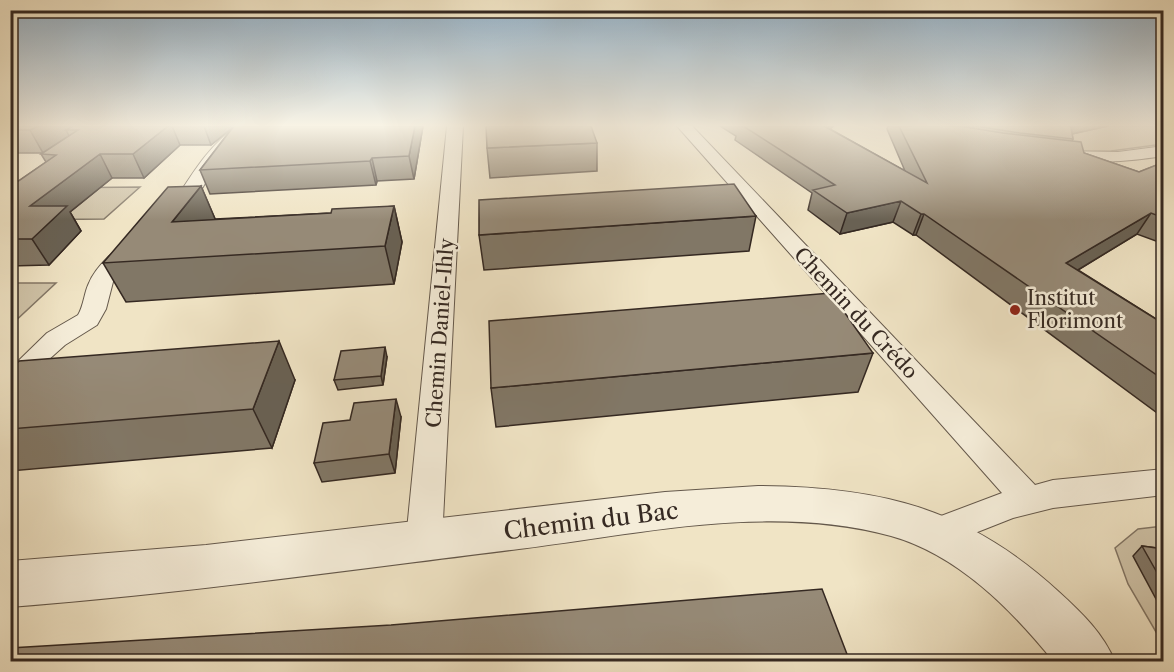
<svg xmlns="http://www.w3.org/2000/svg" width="1174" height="672" viewBox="0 0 1174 672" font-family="'Libre Caslon Text',serif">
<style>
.green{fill:#d0c4a9;stroke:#827666;stroke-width:1.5}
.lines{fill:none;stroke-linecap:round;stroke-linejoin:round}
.minor-casing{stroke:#64584b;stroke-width:2}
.tertiary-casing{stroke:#64584b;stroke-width:2}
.minor{fill:#f5edd9;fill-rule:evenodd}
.tertiary{fill:#f5edd9;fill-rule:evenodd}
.wall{fill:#817766;stroke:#352922;stroke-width:1.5}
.shaded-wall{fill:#696153;stroke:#352922;stroke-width:1.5}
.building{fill:#968a77;stroke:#352922;stroke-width:1.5}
.poi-dot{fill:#8f2418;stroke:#f5edd9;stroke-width:2}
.labels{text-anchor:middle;stroke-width:5;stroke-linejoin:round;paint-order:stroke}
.poi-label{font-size:20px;fill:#352922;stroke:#f5edd9;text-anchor:start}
.street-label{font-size:20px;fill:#352922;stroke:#f5edd9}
.near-street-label{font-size:24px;fill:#352922;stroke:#f5edd9}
</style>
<rect width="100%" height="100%" fill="#f0e4c5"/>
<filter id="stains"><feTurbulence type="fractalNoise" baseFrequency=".00333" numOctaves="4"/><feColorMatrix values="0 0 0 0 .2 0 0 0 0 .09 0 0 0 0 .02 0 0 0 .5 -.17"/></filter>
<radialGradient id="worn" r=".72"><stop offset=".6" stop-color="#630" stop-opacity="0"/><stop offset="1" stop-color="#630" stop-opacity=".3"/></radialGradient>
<path class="green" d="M917 126H1163V144L1111 151 1076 152Z
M140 187 104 219 11 220 41 188Z
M11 283H56L11 325Z
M1163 526V644L1128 584 1115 548 1138 529Z"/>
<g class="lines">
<defs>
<path id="minor" d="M237 126H255L218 160 194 203 183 218H169L166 214C188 182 204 149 237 126Z
M447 126H463L442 540 436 551 424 556 412 551 406 540Z
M677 126H692L1035 485 1053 480 1164 469V495L1053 508 1013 518 937 548 925 544 920 533 925 522 1002 493Z
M1164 146V156C1145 159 1062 169 1052 156L1060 151 1118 152Z
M133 241 141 242 144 247 114 278 106 309 97 325 65 345 46 362 20 394 10 397V369L47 333 78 315C84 305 84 293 89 283 95 268 117 245 133 241Z"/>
<path id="tertiary" d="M758 486C879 487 967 507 1059 592 1081 612 1104 634 1115 662H1054C1011 609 958 555 891 536 770 503 640 534 519 549 350 570 181 594 10 607V561L206 545 665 492Z"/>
</defs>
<use href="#minor" class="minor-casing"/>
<use href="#tertiary" class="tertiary-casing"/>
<use href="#minor" class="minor"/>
<use href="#tertiary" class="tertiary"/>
</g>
<path class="wall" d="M10 126H423L414 179 377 181 376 185 210 194 200 170 232 128 211 145H180L144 178H112L70 212 81 231 49 265 10 266V187L46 162 41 154 43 153H10Z
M720 126H833L830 129 905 171 887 129 888 126H1108L1072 134 1073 139 1072 141 1084 153 1139 172 1164 162V244L1137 234 1078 270 1164 324V418L916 235H913L893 222 840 234 808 210 812 193 735 140 736 136Z
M597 143V171L490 178 487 148Z
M201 186 215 219 331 213 394 206 402 242 394 284 126 302 103 263Z
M756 216 749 251 484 270 479 235Z
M873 353 858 392 496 427 491 388Z
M387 357 383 385 338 390 334 380Z
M10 371 295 380 272 448 10 471Z
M401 417 395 473 322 482 314 463Z
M1142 546 1164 549V612H1163L1133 556Z"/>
<path class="shaded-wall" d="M38 126H84L66 130 69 136 43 153 30 130Z
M168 126H172L180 145 144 178 133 154Z
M204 126H231L232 128 211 145Z
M415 126H423L414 179 409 156Z
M823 126H833L818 143Z
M1077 126H1108L1067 135 1071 127Z
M100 154 112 178 70 212 81 231 49 265 32 239 30 206Z
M372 158 377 181 376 185 370 161Z
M201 186 216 221 172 222Z
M901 201 893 222 840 234 847 213Z
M394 206 402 242 394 284 385 246Z
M1151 213 1137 234 1053 285 1066 263Z
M921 214H924L916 235H913Z
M279 341 295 380 272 448 253 409Z
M385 347 387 357 383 385 381 376Z
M396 399 401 417 395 473 389 454Z"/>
<path class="building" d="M10 126H38L30 130H10Z
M73 126H168L133 154H100L30 206H67L32 239H10V187L56 155 41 154 78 130H66Z
M234 126H415L409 156 372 158 370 161 200 170Z
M486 126H591L597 143 487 148Z
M743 126H824L927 183 899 126H959L1003 133 1081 142 1084 153 1139 172 1164 162V218L1151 213 1066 263 1164 324V380L924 214H921L901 201 847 213 813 190 835 185Z
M976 126H1077L1071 127 1073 139 1020 133Z
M734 184 756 216 479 235V200Z
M201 186 172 222 331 213 332 209 394 206 385 246 103 263 168 187Z
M831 293 873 353 491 388 489 321Z
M279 341 253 409 10 429V371L19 361Z
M385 347 381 376 334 380 341 351Z
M396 399 389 454 314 463 323 423 350 420 354 403Z
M1142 546 1164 549V585Z
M822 589 850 662H10V648L391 625Z"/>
<linearGradient id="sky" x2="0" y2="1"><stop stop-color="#91aec4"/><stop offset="0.57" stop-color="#f8f3e5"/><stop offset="1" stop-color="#f8f3e5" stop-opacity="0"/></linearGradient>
<rect width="1174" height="220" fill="url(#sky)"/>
<circle class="poi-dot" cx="1015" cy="310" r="6"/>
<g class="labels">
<g class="poi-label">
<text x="1027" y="305">Institut<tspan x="1027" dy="23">Florimont</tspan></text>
</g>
<g class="street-label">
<text transform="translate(856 313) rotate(47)" y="7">Chemin du Crédo</text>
<text transform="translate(440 333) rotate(-86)" y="7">Chemin Daniel-Ihly</text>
</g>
<g class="near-street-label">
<text transform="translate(591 521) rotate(-7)" y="8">Chemin du Bac</text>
</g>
</g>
<rect width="1174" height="672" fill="none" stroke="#f0e4c5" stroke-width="36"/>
<rect x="12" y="12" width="1150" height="648" fill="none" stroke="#352922" stroke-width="3"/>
<rect x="18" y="18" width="1138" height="636" fill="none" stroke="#352922" stroke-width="1.5"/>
<rect width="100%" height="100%" filter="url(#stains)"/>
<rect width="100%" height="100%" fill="url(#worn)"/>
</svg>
